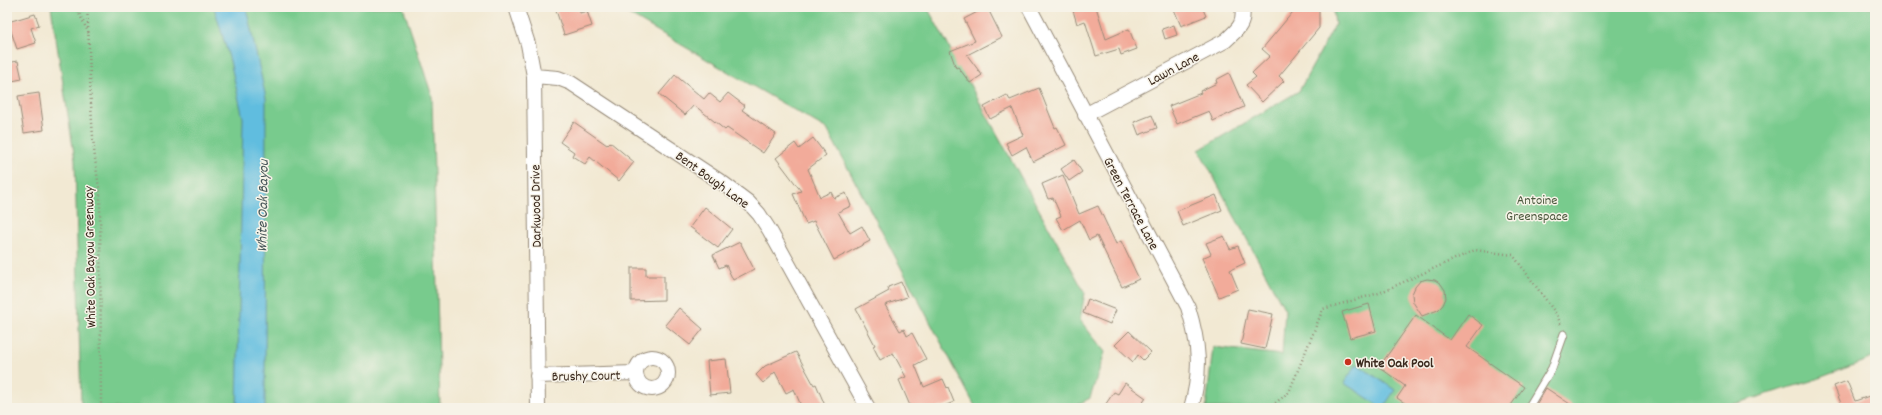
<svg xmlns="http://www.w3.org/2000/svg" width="1882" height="415" viewBox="0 0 1882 415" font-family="Dekko,sans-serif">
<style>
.green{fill:#78cb8d;stroke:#5a7a56}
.water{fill:#61bddf;stroke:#4e747e}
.building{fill:#f2ab9a}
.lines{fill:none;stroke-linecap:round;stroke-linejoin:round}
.lane-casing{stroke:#968a78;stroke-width:9}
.street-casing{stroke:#968a78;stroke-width:16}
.path{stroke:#968a78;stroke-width:2.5;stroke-dasharray:1 3;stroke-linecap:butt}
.lane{stroke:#fff;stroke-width:7}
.street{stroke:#fff;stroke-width:14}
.poi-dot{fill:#c8321e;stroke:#f7f3e8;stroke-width:1.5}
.labels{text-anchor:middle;stroke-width:3;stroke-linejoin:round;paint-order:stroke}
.street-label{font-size:14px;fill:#3b2a1e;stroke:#f7f3e8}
.park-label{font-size:14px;fill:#4d5a3f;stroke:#f7f3e8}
.poi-label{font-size:14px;font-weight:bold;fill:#3b2a1e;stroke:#f7f3e8;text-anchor:start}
.water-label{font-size:15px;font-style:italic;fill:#465658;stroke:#f7f3e8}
</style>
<rect width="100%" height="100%" fill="#f7f3e8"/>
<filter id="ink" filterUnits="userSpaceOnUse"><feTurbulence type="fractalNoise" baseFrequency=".025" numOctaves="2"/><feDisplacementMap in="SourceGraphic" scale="8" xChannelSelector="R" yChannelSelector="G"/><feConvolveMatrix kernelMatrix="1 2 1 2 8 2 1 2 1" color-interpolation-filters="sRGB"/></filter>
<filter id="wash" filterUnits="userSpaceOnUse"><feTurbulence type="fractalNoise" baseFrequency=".012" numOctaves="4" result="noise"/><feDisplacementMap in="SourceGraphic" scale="16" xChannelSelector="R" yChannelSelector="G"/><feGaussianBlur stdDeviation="0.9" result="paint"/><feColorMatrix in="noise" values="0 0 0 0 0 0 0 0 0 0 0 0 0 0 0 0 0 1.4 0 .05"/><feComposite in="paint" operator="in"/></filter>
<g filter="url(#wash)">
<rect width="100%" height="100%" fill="#f2e9d3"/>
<path class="green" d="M51 7H403L432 96 440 408H81L75 160Z
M616 7H927L1085 293 1080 320 1105 352 1090 398 1072 408H976L827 129Z
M1333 7H1875V357L1811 381 1721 408H1206L1213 347 1282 355 1285 310 1199 150 1299 91 1335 25Z"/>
<path class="water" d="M214 7H246L266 98 265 408H237L243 118 230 61Z
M1357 364 1395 390 1383 408 1344 383Z"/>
<g id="blocks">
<path class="building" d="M555 7H579L580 13 587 11 592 26 564 35Z
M987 7 1002 37 967 55 982 75 970 83 958 67 956 68 950 51 975 41 964 19Z
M1072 7H1096L1106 39 1129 29 1137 49 1121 55 1119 49 1096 56 1085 21 1077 24Z
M1173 7H1202L1206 16 1181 26Z
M1297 7H1319V28L1279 76 1284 81 1262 102 1246 85 1256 77 1252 73 1270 56 1262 49Z
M35 14 39 25 31 28 36 43 17 49 8 22Z
M1174 25 1177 35 1165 39 1162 29Z
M18 61 22 79 7 82V63Z
M1229 73 1244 107 1213 121 1209 111 1177 124 1169 106 1201 93 1200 91 1217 83 1216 80Z
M675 75 704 99 709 93 720 102 728 93 745 106 742 110 776 134 763 153 727 128 725 130 694 105 685 115 659 94Z
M1039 88 1055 128 1057 127 1066 145 1033 162 1026 147 1012 155 1006 143 1023 135 1012 108 990 119 984 107 1007 95 1010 100Z
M39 93 44 130 24 133 18 96Z
M1152 115 1157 128 1139 135 1134 122Z
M574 122 607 145 610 142 634 162 619 181 590 157 585 164 572 156 574 152 560 142Z
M813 138 826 155 808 169 820 197 831 192 834 198 846 193 851 206 838 212 850 233 862 226 870 241 834 260 814 221 806 224 793 194 801 191 776 158 795 143 799 149Z
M1074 160 1082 172 1069 181 1061 169Z
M1063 175 1079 214 1098 206 1116 244 1121 241 1139 279 1122 287 1097 236 1089 240 1080 220 1063 230 1056 218 1061 216 1053 198 1048 199 1042 184Z
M1216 195 1222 210 1183 226 1177 211Z
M705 207 732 229 718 248 690 227Z
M1224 236 1230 249 1238 246 1245 263 1230 270 1238 289 1219 297 1202 258 1211 254 1206 243Z
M740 242 754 269 733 280 726 265 719 268 713 255Z
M631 268H646V276H664V300L631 301Z
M1427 279 1435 280 1441 284 1445 290 1446 298 1443 305 1438 310 1422 316 1413 302 1412 294 1415 287 1420 281Z
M901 282 907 297 885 305 900 331 904 329 907 336 912 333 926 359 915 365 924 387 943 379 947 388 948 387 954 402 939 408H911L899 380 906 377 893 353 880 360 873 346 875 345 856 309 889 291 888 287Z
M1088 299 1116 310 1110 324 1083 313Z
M1369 304 1376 331 1350 338 1342 312Z
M679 308 703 329 690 345 665 325Z
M1248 309 1273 314 1265 349 1241 344Z
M1468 314 1483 325 1467 347 1524 387 1509 408H1412L1397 398 1405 386 1379 367 1416 315 1450 340Z
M1129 331 1151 352 1143 360 1138 355 1133 362 1115 345Z
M796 352 814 385 816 384 826 408H802L794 389 786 393 775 372 763 383 756 375 765 366Z
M726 359 730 393 710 395 707 361Z
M1847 381 1855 401 1875 394V408H1840L1842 406 1834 386Z
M1125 383 1146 398 1139 408H1103L1114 392 1118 394Z
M1546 388 1576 408H1534Z"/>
</g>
</g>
<g filter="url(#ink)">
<use href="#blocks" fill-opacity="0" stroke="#968a78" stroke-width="1"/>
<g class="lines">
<defs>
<path id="lane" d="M1528 408 1552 368 1564 334"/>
<path id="street" d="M516 7 528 44 534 76 538 408
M1029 7 1188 307C1199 343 1202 371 1191 408
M534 76 558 78 571 83 724 184 748 202 759 214 770 231 868 408
M1085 115 1225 41C1238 29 1245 25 1242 7
M636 373a16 16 0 1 1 32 0a16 16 0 1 1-32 0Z
M537 376 635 373"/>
</defs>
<use href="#lane" class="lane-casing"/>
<use href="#street" class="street-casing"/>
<path class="path" d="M76 7 89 34
M87 7C91 69 89 132 100 193L101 408
M1269 408 1289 392 1323 309 1379 293 1475 250 1513 255 1557 315 1561 326"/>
<use href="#lane" class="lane"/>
<use href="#street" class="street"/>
</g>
</g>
<circle class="poi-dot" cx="1348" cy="362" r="4"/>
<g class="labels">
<g class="street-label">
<text transform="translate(1173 68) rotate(-28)" y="5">Lawn Lane</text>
<text transform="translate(713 179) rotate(36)" y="5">Bent Bough Lane</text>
<text transform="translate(1132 203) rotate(62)" y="5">Green Terrace Lane</text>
<text transform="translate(535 206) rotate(-91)" y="5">Darkwood Drive</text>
<text transform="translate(89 257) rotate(-91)" y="5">White Oak Bayou Greenway</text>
<text transform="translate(586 375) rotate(-1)" y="5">Brushy Court</text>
</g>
<g class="park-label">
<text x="1537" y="204">Antoine<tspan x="1537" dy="16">Greenspace</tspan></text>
</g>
<g class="poi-label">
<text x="1356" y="367">White Oak Pool</text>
</g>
<g class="water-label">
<text transform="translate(262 206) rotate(-89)" y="5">White Oak Bayou</text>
</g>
</g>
<rect width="1882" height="415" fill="none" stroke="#f7f3e8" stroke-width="24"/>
</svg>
